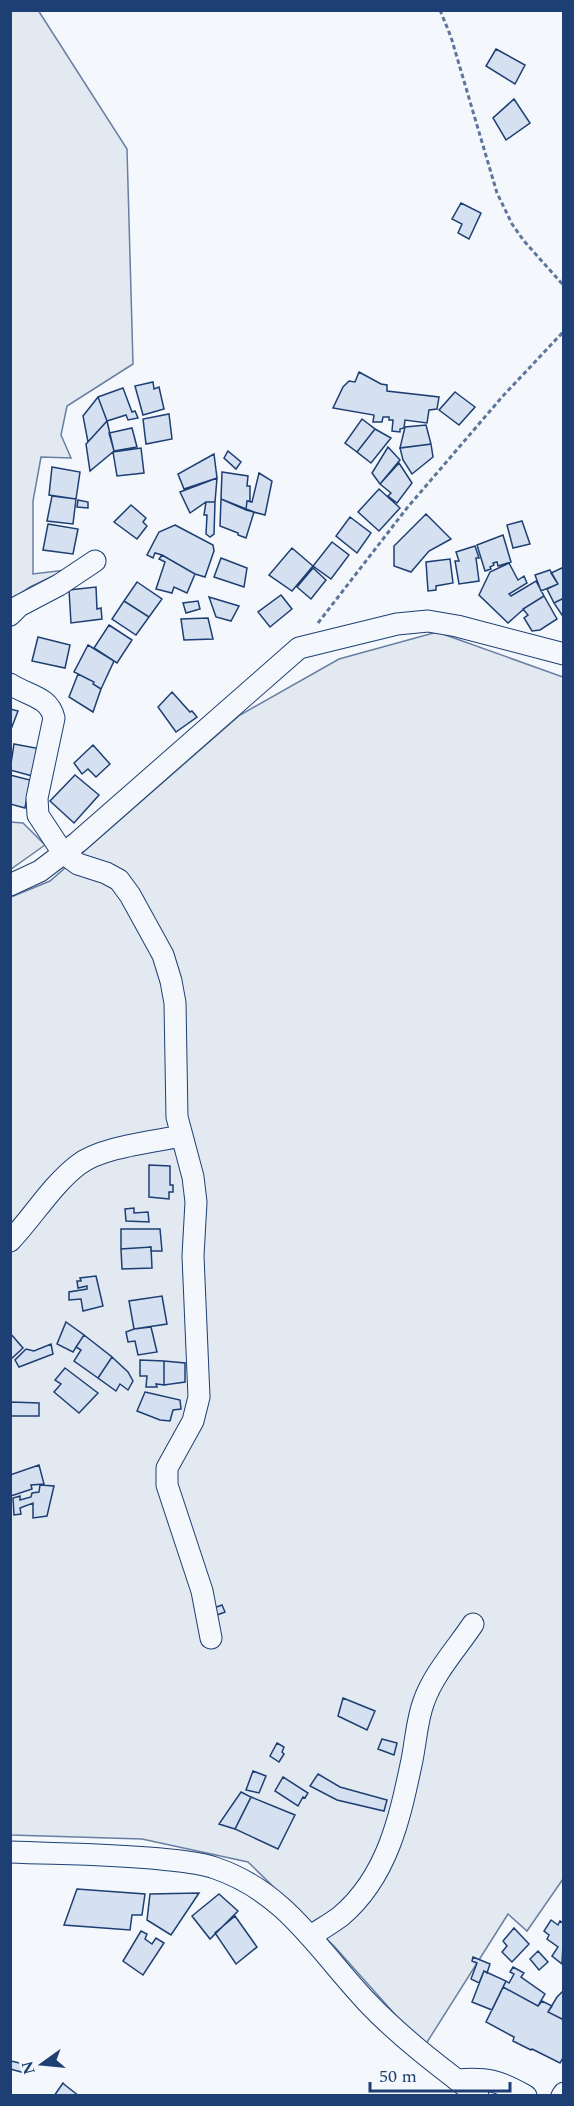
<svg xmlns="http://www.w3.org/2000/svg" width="574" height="2106" viewBox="0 0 574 2106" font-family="Spectral,serif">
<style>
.green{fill:#e3e9f0;stroke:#687fa3;stroke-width:1.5}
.building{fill:#d5e0f0;stroke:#1d3f73;stroke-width:1.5}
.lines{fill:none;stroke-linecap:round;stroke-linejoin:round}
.minor-casing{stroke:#1d3f73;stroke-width:23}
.path{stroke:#5e769c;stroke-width:3;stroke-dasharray:4.5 3;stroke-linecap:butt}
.minor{stroke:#f4f7fb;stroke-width:21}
</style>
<rect width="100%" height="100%" fill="#f4f7fb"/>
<path class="green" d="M38 10 127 149 133 364 67 406 61 435 71 458 41 457 33 501V574L66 570 30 587 11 600 10 11Z
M437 632 563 677V1879L527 1931 508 1914 424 2047 334 1946 248 1862 142 1839 11 1835V897L50 881 240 715 339 659Z
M10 822 23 823 45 845 11 869Z"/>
<path class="building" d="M496 49 525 65 515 84 486 66Z
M514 99 530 123 506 140 493 118Z
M461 203 481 213 469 239 458 233 462 224 452 219Z
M359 372 381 384 387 385V391L439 397 437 409 429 410 427 423 405 420 404 428 400 429V432L392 431 393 420H389V417H383L382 422H373L374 415 333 408 343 387 349 381 355 382Z
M153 382 154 389 159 387 164 409 143 415 135 386Z
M123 388 132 412 135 411 138 418 128 420 126 415 107 421 98 397Z
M455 392 475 407 459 425 439 410Z
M98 397 107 421 88 442 83 416Z
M169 414 172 439 146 444 143 419Z
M362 419 375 429 357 452 345 443Z
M107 421 114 451 90 471 86 444Z
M426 425 431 444 400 448 405 427Z
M132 428 137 447 114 451 109 433Z
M375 429 391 438 371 463 357 452Z
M431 444 433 457 412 474 403 460 400 448Z
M388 447 400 460 380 484 372 473Z
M141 448 144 473 117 476 113 452Z
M228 451 241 462 236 469 224 458Z
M214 454 217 478 184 489 178 474Z
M399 463 412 483 397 503 388 496 391 493 380 484Z
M52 467 80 472 76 499 49 495Z
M222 472 248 476 247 486H250V501H247L246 510 221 499Z
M259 473 272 481 265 515 246 510 247 501 252 502Z
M217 478 215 502H206L190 513 180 492Z
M379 489 400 508 379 531 358 512Z
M52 496 76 499 73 524 47 521Z
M221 499 254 512 246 538 238 535V533L220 526Z
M78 500 88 502V508L77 507Z
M206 502H215L214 534 210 537 206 534 207 515H204Z
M131 505 146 518 143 522 147 526 137 539 114 522Z
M426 514 451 539 429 551 411 572 394 566V546Z
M350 517 371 533 357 553 336 536Z
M522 521 530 544 513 548 507 525Z
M48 524 78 529 73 554 43 550Z
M175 525 213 545 214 551 205 577 195 574 162 555 155 553 153 558 147 555 159 532Z
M503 535 511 562 498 566 497 562 493 563 494 565 490 567 491 569 485 571 477 545Z
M332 542 349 555 331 579 313 566Z
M475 546 479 558H476L479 581 459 584 455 561H459L456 552Z
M292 548 313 566 292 591 269 575Z
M162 555 195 574 187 593 174 587 172 593 156 589 165 562 159 559Z
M221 558 247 568 244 587 214 577Z
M450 559 453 583 436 586V590L428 591 426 562Z
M509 563 518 580 524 576 527 583 509 594 511 596 536 581 544 596 526 607 508 623 479 595 490 572Z
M564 567V598L554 603 547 589 558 584 551 573Z
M313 568 326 580 311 599 297 587Z
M550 570 558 584 541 591 535 575Z
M137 582 162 599 149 617 124 601Z
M96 587 97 609 101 608 102 619 71 623 69 590Z
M281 595 292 609 270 627 258 612Z
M544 596 557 619 540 630 532 631 524 618 528 615 523 609Z
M209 597 239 606 231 621 216 617Z
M564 598V618L554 603Z
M124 601 149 617 136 635 112 619Z
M198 601 200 609 186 613 183 603Z
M208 618 213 639 184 640 181 619Z
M109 625 132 640 117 663 94 648Z
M38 637 70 645 65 668 32 661Z
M88 645 114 661 101 689 93 684 94 682 74 672Z
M78 674 94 682 93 684 101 689 93 712 69 697Z
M172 692 190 712 192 711 197 717 176 732 158 707Z
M10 709 18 711 10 732Z
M14 744 41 749 36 777 10 770Z
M93 745 110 764 96 777 88 769 82 774 74 763Z
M10 775 30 780 25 808 10 804Z
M75 775 99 795 74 823 50 801Z
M149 1165 170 1166V1185H173V1192H169V1199L149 1197Z
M134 1208V1213L148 1212 149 1222 126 1221 125 1209Z
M121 1229H160L162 1251H151V1247L121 1249Z
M151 1247 152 1268 122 1269 121 1249Z
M96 1276 103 1306 83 1311 81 1299 69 1300V1292L87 1289V1286L78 1288 77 1281H81L80 1278Z
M162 1296 167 1324 134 1329 129 1301Z
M66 1322 84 1335 73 1352 57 1344Z
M151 1327 157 1352 138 1355 135 1341 128 1342 126 1332 134 1329Z
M10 1333 23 1348 10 1360Z
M84 1335 112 1357 98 1378 74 1361 81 1350 76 1347Z
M51 1344 53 1354 19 1367 15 1360 26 1349 34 1351Z
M112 1357 128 1372 133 1381 128 1390 120 1384 116 1391 98 1378Z
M140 1360 164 1361V1385L156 1384 157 1387H146L147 1376H140Z
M164 1361 185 1363V1382L164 1385Z
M65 1368 98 1393 79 1413 54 1392 61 1384 55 1380Z
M145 1392 180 1400 181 1409 173 1410 170 1421 160 1420 137 1411Z
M10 1402 39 1403V1416H10Z
M39 1465 44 1484 31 1485 32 1489 11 1496 10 1475Z
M40 1485 54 1486 47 1516 33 1518V1503L20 1508 21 1514 14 1515 13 1498 20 1496V1500L31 1497 32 1493 39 1492Z
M222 1605 225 1612 217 1615 214 1608Z
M343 1698 375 1711 367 1730 338 1716Z
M382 1739 397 1743 394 1755 378 1749Z
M277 1743 284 1747 282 1752 284 1754 279 1762 270 1756Z
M253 1771 266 1776 259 1793 246 1790Z
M318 1774 340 1787 387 1800 384 1811 337 1800 310 1786Z
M283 1777 308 1793 305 1798 303 1797 298 1806 275 1791Z
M241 1792 251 1797 235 1829 219 1824Z
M251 1797 295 1815 278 1849 235 1829Z
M77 1889 145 1894 142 1915H132L130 1930 64 1925Z
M199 1893 171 1935 147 1920 150 1894Z
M219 1894 238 1911 210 1939 192 1916Z
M235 1916 257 1947 236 1964 215 1933Z
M551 1920 558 1925 560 1921 564 1924 562 1964 552 1956 558 1947 547 1939 549 1935 544 1931Z
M514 1928 529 1944 512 1962 502 1952 507 1946 503 1941Z
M141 1931 147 1934 145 1939 152 1944 156 1938 164 1943 143 1975 123 1961Z
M538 1951 548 1962 539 1970 530 1959Z
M473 1957 490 1964 487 1973 484 1971 479 1983 471 1979 477 1963 472 1961Z
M513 1967 524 1973 521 1977 545 1994 538 2006 503 1987 506 1981 509 1983 514 1974 510 1972Z
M484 1971 506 1981 492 2010 472 2002Z
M503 1987 538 2006 542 2001 552 2006 548 2012 564 2020V2056L560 2063 532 2049 531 2050 513 2041 514 2037 486 2022Z
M563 1991H564V2020L548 2012 557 1997Z
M11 2061 28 2065 25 2073 10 2069Z
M63 2083 65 2085 79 2096H54Z"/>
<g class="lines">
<defs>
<path id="minor" d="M10 615 19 606 59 585 95 561
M10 684C28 696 49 696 54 718L37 798 38 815 63 853 78 864 106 873 119 880 130 895 163 955 171 981 175 1003 177 1117 193 1177 196 1202 193 1256 199 1397 193 1421 167 1468V1485L202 1591 211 1638
M10 885 40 871 78 842 299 648 397 624 428 621 457 626 564 654
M10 1241C33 1217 51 1186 78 1165 101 1147 152 1142 181 1136
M10 1852C61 1854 111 1854 161 1859 179 1861 198 1862 215 1868 286 1892 318 1950 367 2002 400 2037 440 2067 478 2096
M311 1936C321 1929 332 1923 341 1916 388 1876 400 1817 412 1760 416 1740 417 1719 424 1701 434 1673 457 1648 473 1624
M457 2080C486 2077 500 2081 526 2096
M562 2096 564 2093"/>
</defs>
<use href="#minor" class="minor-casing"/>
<path class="path" d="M440 10 451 37 497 193 512 224 524 241 564 286
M318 623 407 508 502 397 564 331"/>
<use href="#minor" class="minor"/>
</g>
<rect width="574" height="2106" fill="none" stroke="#1d3f73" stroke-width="24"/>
<g transform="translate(42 2064) rotate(255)" stroke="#f4f7fb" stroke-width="4.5" paint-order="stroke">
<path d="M0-4.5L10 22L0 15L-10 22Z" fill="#1d3f73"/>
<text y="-9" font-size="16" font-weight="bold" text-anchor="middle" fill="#1d3f73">N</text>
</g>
<path d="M370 2082v9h140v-9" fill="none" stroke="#1d3f73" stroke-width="3"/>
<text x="379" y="2082" font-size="18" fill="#1d3f73" stroke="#f4f7fb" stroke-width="4.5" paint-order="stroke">50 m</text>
</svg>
